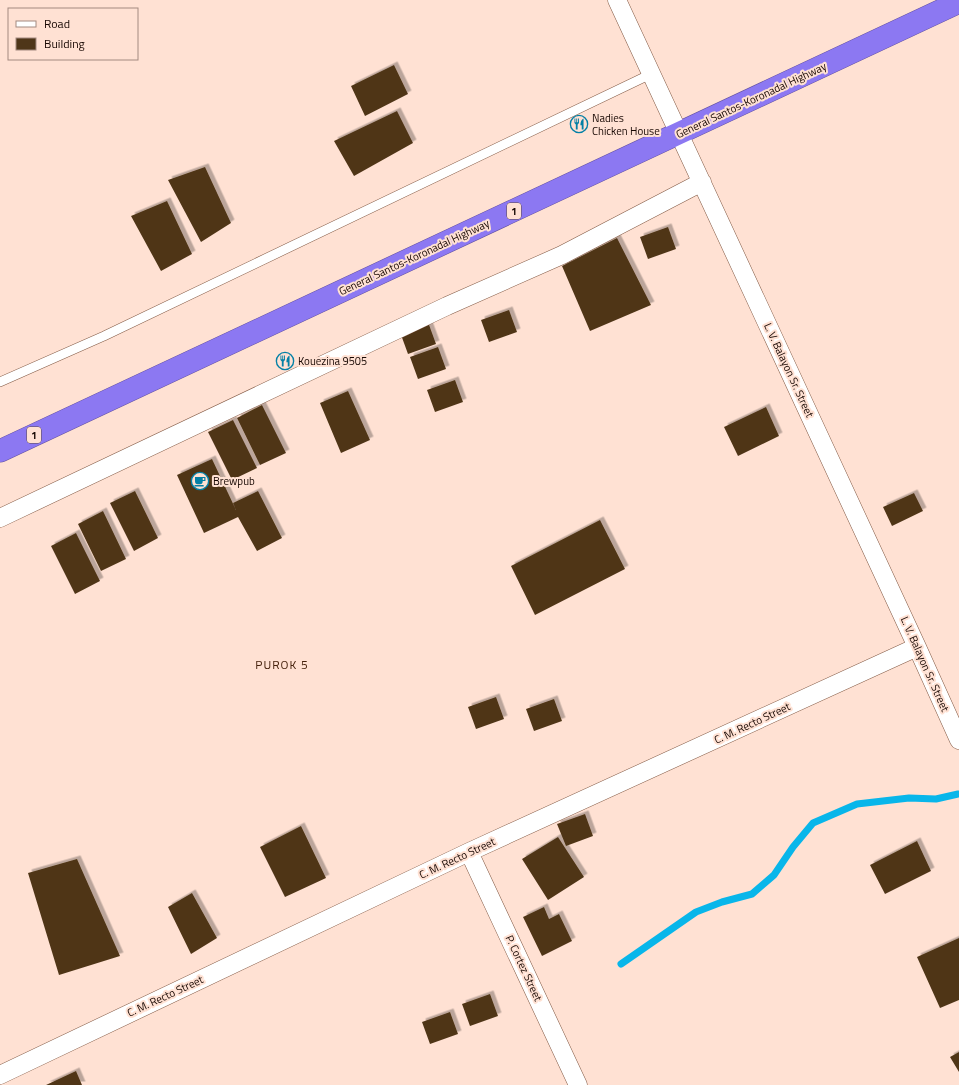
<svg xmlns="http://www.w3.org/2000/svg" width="959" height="1085" viewBox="0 0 959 1085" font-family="'Titillium Web',sans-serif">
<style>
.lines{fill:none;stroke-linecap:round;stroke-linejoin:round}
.stream{stroke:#08b6ea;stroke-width:7}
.building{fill:#4f3619;filter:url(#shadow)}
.lane-casing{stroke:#835a45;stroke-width:10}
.street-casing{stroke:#835a45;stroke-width:19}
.highway-casing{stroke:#63519e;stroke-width:23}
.lane{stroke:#fff;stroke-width:9}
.street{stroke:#fff;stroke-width:18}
.highway{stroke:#8c78f2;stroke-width:22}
.labels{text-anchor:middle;stroke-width:4;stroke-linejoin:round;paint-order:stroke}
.shield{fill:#ffe1d3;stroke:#5d4941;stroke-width:1}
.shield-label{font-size:10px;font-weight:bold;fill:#180803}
.street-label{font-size:11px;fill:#180803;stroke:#ffe1d3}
.poi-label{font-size:11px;fill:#180803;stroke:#ffe1d3;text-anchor:start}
.neighbourhood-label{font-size:12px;letter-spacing:1px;fill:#44200b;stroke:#ffe1d3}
</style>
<defs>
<filter id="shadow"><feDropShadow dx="3.5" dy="-3.5" stdDeviation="0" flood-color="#0004"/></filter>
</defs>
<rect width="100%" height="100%" fill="#ffe1d3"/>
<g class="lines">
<path class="stream" d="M621 964 696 912 722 902 752 894 774 875 793 847 813 823 857 804 909 798 936 799 958 794"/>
</g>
<path class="building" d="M394 65 408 94 365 116 351 86Z
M397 111 413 143 354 176 334 141Z
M205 167 231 223 201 242 168 180Z
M167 201 192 254 161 271 131 216Z
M668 227 676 249 648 259 640 237Z
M617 238 651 305 590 331 562 266Z
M509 310 517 332 489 342 481 320Z
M428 322 436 344 408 354 400 332Z
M438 347 446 369 418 379 410 357Z
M455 380 463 402 435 412 427 390Z
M348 391 370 440 341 453 320 403Z
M262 405 286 453 260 465 237 418Z
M766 407 779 436 738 456 724 427Z
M233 420 257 468 232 480 208 432Z
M212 459 236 510 233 503 258 491 282 538 257 551 238 517 204 533 177 475Z
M135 491 158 538 134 551 110 503Z
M914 493 923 511 892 526 883 507Z
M103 511 126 559 101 571 78 524Z
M600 520 625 569 535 615 511 566Z
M76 533 100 581 75 594 51 546Z
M496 697 504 719 476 729 468 707Z
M554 699 562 721 534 731 526 709Z
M585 814 593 836 566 846 557 824Z
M301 826 326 878 285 897 260 847Z
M558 837 584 877 548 900 522 859Z
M917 841 931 871 885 894 870 865Z
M77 859 120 956 59 975 28 873Z
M192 893 217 938 191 954 168 907Z
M544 907 549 919 559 914 572 941 542 956 523 917Z
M959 938V1000L940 1008 917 957Z
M490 994 498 1016 470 1026 462 1004Z
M450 1012 458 1034 430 1044 422 1022Z
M959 1052V1072L950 1057Z
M76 1071 82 1085H46Z"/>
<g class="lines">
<defs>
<path id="lane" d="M0 382 104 336 651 74"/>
<path id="street" d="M617 0 917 647 959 740
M0 518 447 306 562 255 702 182
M469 852 578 1085
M0 1075 469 852 917 647"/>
<path id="highway" d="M0 451 959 2"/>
</defs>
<use href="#lane" class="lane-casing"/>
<use href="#street" class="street-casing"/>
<use href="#highway" class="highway-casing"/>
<use href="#lane" class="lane"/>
<use href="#street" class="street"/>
<use href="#highway" class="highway"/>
</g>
<defs>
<symbol id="restaurant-ring" viewBox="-11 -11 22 22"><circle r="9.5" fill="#ffe1d3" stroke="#0480a6" stroke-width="1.5"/><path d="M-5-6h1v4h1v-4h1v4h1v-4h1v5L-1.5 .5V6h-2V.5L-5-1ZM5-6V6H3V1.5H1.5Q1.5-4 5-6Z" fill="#0480a6"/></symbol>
<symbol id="cafe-ring" viewBox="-11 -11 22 22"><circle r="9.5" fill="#ffe1d3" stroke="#0480a6" stroke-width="1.5"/><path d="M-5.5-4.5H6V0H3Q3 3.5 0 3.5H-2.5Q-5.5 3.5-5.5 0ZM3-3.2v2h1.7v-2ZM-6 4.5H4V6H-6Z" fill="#0480a6"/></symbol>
</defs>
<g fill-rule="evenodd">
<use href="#restaurant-ring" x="569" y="114" width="20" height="20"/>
<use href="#restaurant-ring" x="275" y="351" width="20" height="20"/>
<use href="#cafe-ring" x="190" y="471" width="20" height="20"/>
</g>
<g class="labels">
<g class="shield">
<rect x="507" y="203" width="14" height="16" rx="3"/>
<rect x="27" y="427" width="14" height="16" rx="3"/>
</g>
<g class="shield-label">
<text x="514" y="215">1</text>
<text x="34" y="439">1</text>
</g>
<g class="street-label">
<text transform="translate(751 100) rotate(-25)" y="4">General Santos-Koronadal Highway</text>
<text transform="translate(414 257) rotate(-25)" y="4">General Santos-Koronadal Highway</text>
<text transform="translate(789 370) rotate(65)" y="4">L. V. Balayon Sr. Street</text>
<text transform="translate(925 664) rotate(66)" y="4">L. V. Balayon Sr. Street</text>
<text transform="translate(752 723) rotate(-25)" y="4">C. M. Recto Street</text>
<text transform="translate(457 858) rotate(-25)" y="4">C. M. Recto Street</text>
<text transform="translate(524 968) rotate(65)" y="4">P. Cortez Street</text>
<text transform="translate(165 996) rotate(-25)" y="4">C. M. Recto Street</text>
</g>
<g class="poi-label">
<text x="592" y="122">Nadies<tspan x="592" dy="13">Chicken House</tspan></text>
<text x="298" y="365">Kouezina 9505</text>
<text x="213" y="485">Brewpub</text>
</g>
<g class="neighbourhood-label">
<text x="282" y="669">PUROK 5</text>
</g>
</g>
<rect x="8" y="8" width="130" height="52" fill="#ffe1d3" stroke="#a38a80"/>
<rect x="16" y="21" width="20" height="6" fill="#ffffff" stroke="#a38a80"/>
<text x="44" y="28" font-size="12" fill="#180803">Road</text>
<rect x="16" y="38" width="20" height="12" fill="#4f3619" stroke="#a38a80"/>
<text x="44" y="48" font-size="12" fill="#180803">Building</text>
</svg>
